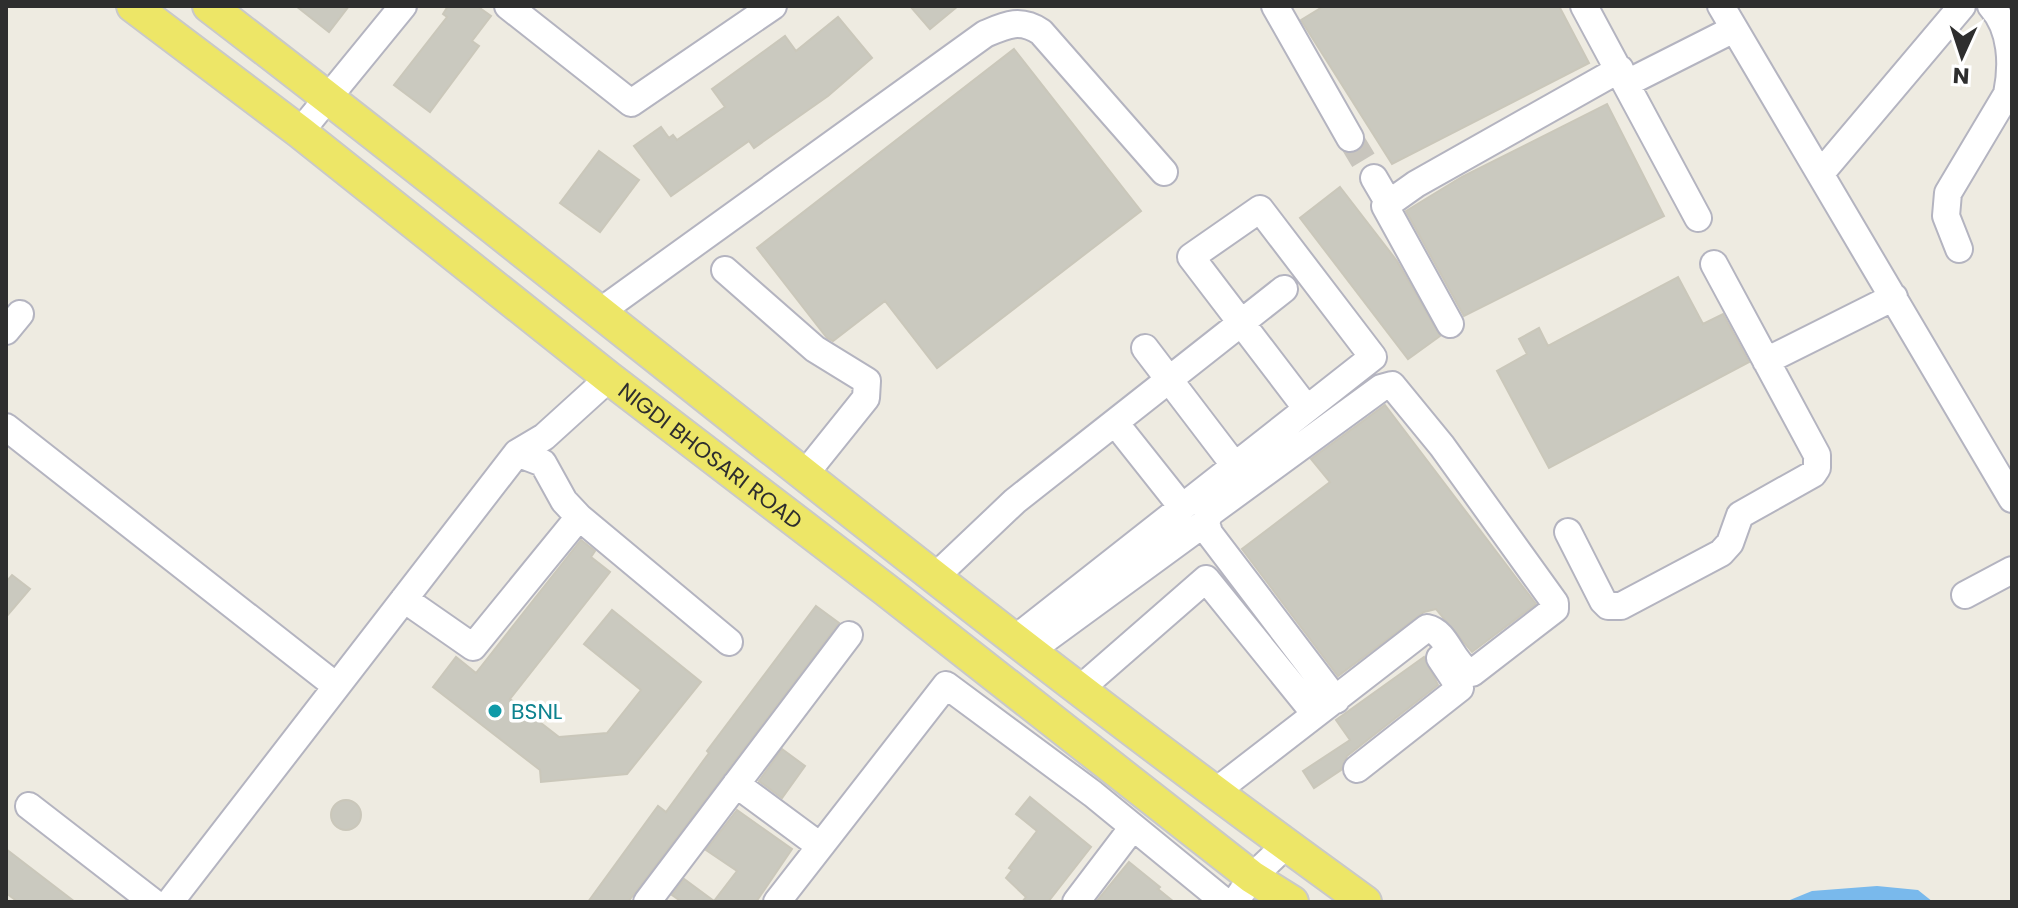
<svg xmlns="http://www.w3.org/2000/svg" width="2018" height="908" viewBox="0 0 2018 908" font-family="Poppins,sans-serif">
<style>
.water{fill:#79b9ec}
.building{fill:#cac9bf;stroke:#cac7ba;stroke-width:2}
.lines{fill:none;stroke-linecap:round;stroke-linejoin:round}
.minor-tunnel{stroke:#c8c5bd;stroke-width:26;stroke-dasharray:26 13;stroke-linecap:butt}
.minor-casing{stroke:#b4b4c0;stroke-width:30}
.major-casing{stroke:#c9c9c9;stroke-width:36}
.minor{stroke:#fff;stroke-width:26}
.major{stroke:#ede667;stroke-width:32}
.culture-dot{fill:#0f9aa8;stroke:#fff;stroke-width:3}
.labels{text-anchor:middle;stroke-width:7;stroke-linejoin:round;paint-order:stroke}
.street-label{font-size:22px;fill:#2e2e2e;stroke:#fff}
.culture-label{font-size:22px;fill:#0d838f;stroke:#fff;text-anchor:start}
</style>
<rect width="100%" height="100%" fill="#eeebe1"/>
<path class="water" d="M1877 886 1918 890 1933 902H1785L1812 891Z"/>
<path class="building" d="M296 6H349L329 32Z
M448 6H477L491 16 472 41 479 46 430 112 394 85 447 17 443 14Z
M910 6H958L930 29Z
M1324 6H1559L1589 63 1392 164 1301 20Z
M838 17 872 58 828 96 754 148 749 141 671 196 634 146 661 127 669 138 673 135 677 140 725 107 712 89 785 36 796 51Z
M1014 49 1141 211 937 368 885 301 833 341 827 338 757 248Z
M1607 104 1664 216 1464 316 1406 211 1462 177Z
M599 151 639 180 600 232 560 203Z
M1340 187 1397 261 1440 336 1408 359 1300 218Z
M1678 277 1703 324 1723 314 1749 362 1549 468 1497 371 1527 354 1519 339 1539 328 1548 346Z
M1385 405 1536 604 1472 652 1436 609 1424 612 1338 676 1242 549 1330 482 1311 459Z
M581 540 595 551 591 557 610 572 510 699 559 737 607 733 641 690 584 644 612 610 701 682 627 774 541 782 540 770 433 687 456 657 476 673Z
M12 575 30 589 6 617V582Z
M816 606 839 623 628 902H588L658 806 666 812 709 753 707 751Z
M1424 657 1438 685 1347 756 1341 770 1314 788 1303 771 1350 740 1336 720Z
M782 749 805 766 782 798 759 781Z
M1030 797 1091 847 1048 902H1022L1026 897 1006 878 1012 870 1009 868 1037 831 1016 814Z
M331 815a15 15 0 1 1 30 0a15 15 0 1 1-30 0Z
M737 810 792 849 756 902H682L672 895 684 879 714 901 737 871 706 850Z
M6 849 75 902H18L6 893Z
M1129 862 1160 887 1158 889 1174 902H1096Z"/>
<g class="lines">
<path class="minor-tunnel" d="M1350 138 1374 178"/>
<defs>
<path id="minor" d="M508 6 631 103 773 6
M1275 6 1350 138
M1584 6 1698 218
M1721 6 2012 499
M1627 83 1734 29
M300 132 403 6
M1821 173 1962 6
M1374 178 1388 202
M1959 249 1946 216 1948 193 2007 94C2013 65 2012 29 1991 6
M725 270 815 349 867 381 866 398 805 474
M601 311 985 34C1006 25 1020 18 1041 32L1164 172
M1450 324 1385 206 1416 184 1620 69
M6 331 20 314
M1145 348 1235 466
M1766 361 1894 297
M6 427 336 686
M1124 434 1182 507
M517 453 543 463 564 501 579 517 729 642
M1568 532 1603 601 1608 606H1621L1721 553 1730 543 1740 515 1813 474 1817 468V455L1714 264
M936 576 1015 501 1284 289
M1965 595 2012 570
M404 599 473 647 579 517
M1016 638C1135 544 1254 451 1373 357L1260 209 1191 257 1307 409
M1031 650 1206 522
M1081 688 1206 579 1308 705
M1357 769 1460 688 1440 658
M736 784 820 846
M1215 792 1427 628C1448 632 1452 666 1472 673L1555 609V603L1442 446 1392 385 1381 388 1210 513 1206 522 1209 533 1336 700
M29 806 153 902
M170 902 517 453 544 437 609 378
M647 902 849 635
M777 902 946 685 1093 794 1225 902
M1076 902 1133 827
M1235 902 1252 877 1286 845"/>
<g id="major">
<path id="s1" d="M133 6 300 132 609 378 886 590 1252 877 1292 902"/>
<path d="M209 6C596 302 969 617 1365 902"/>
</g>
</defs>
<use href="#minor" class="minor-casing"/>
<use href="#major" class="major-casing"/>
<use href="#minor" class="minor"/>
<use href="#major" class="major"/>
</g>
<circle class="culture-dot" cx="495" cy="711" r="8"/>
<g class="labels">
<g class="street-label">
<text dy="8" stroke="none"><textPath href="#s1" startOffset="732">NIGDI BHOSARI ROAD</textPath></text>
</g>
<g class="culture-label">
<text x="511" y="719">BSNL</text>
</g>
</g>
<rect width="2018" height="908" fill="none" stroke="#2e2e2e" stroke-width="16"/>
<g transform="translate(1962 56) rotate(183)" stroke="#ffffff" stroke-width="6" paint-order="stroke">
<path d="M0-6L14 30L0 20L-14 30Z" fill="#2e2e2e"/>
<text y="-12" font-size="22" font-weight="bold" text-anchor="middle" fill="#2e2e2e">N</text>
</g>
</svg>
